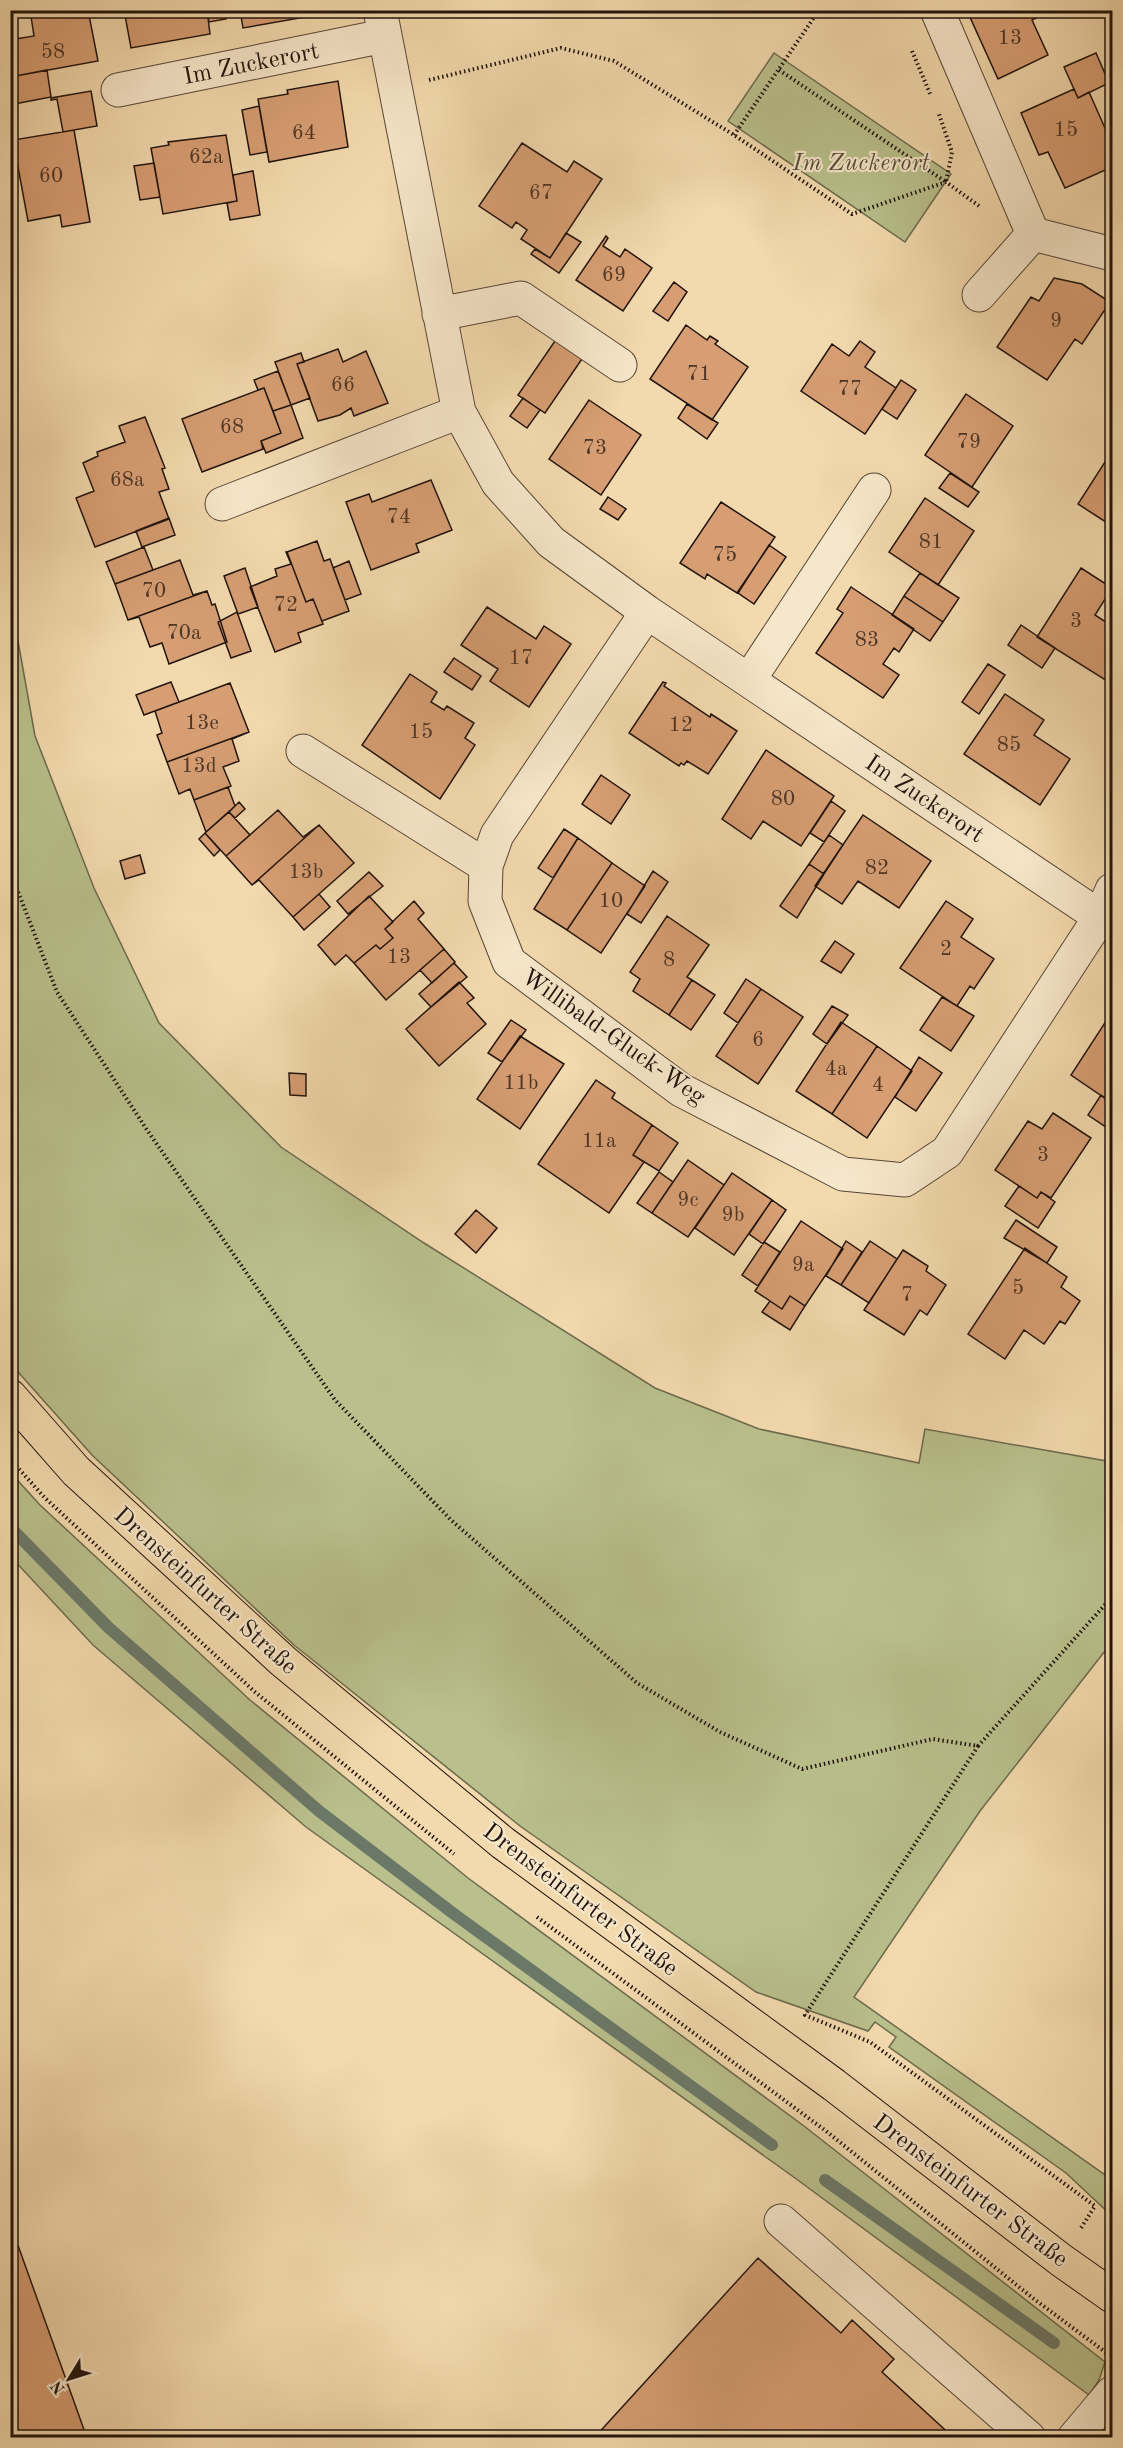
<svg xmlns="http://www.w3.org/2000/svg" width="1123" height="2448" viewBox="0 0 1123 2448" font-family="'Old Standard TT',serif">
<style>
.green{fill:#b9c08c;stroke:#6c6a4c;stroke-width:1.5}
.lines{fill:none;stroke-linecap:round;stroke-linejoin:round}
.stream{stroke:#6b7868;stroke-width:12}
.building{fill:#d79e73;stroke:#20130d;stroke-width:1.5}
.minor-casing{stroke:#554535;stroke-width:35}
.major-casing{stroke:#20130d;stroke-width:35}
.path{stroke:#20130d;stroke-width:4;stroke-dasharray:1.5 3;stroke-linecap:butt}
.minor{stroke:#f7e7ca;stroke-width:33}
.major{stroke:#f3daae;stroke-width:33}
.labels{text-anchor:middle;stroke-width:4.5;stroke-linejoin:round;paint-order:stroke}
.number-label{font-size:21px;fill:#4e3626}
.street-label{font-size:24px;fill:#20130d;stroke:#f7e7ca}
.park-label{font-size:24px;font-style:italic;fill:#565039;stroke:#f7e7ca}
</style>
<rect width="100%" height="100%" fill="#f3daae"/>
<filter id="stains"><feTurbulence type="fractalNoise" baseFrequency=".00333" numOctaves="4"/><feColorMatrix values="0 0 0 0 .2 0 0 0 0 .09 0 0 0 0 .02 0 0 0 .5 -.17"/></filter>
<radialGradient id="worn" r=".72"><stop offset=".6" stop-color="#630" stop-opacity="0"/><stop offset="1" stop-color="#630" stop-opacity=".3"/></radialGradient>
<path class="green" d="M774 53 951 174 905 242 728 121Z
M11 602 35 736 94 888 159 1023 281 1147 424 1243 655 1388 759 1429 919 1463 925 1429 1112 1462V1642L980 1811 854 1997 1112 2180V2216L1066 2173 889 2047 896 2037 875 2022 868 2031 756 1992 520 1826 294 1645 92 1455 11 1364Z
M10 1472 40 1505 250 1700 468 1878 804 2126 1105 2362 1099 2380 1089 2395 795 2178 306 1827 93 1645 11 1557Z"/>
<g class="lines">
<path class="stream" d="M10 1527 109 1628 319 1811 454 1914 772 2145
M825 2180 1054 2343"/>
</g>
<path class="building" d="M30 10H88L98 61 10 77V40L34 36Z
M124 10H207L210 34 131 48Z
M207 10H224L226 19 209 22Z
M240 10H316L317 15 243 28Z
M979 10H1052L1032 20 1048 55 998 79 969 15Z
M1096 53 1109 83 1078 98 1064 67Z
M47 70 51 97 14 104 10 77Z
M338 81 348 147 269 162 258 99 288 94 287 90Z
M1074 89 1078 98 1089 92 1112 144V167L1065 188 1048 152 1039 155 1021 113Z
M91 91 97 126 63 132 57 99 51 100V98Z
M259 106 267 152 250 155 242 110Z
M74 130 90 222 62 227 60 215 28 221 13 140Z
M226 135 237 201 163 214 151 148 169 145 168 142Z
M522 143 567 172 574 161 602 179 550 258 521 239 527 230 516 222 512 228 479 206Z
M154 163 160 197 140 200 134 166Z
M253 171 260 215 230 220 227 203 237 201 233 175Z
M566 233 581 242 559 273 531 254 535 249 550 258Z
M606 236 608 238 603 246 620 257 625 249 652 268 623 311 576 280Z
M1054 278 1082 284 1110 302 1082 344 1075 339 1047 380 997 347 1031 297 1039 301Z
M674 282 687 292 668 321 653 311Z
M686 325 707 340 710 336 718 341 715 344 748 367 712 420 650 379Z
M557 338 584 356 545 413 518 395Z
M860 341 875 352 865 367 896 388 865 434 801 391 832 344 849 356Z
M338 349 343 362 366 351 388 403 354 416 351 408 340 415 318 421 297 364Z
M301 353 304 362 297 364 310 398 291 405 275 362Z
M278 371 291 405 273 411 264 388 258 390 254 380Z
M901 380 916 390 897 419 882 409Z
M264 388 281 433 261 441 263 449 202 472 182 419Z
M966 394 1013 426 972 487 925 455Z
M523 398 540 410 527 428 510 416Z
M589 400 641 435 601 495 549 459Z
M687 404 718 423 707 439 678 418Z
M291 405 303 438 266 453 261 441 281 433 273 411Z
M145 417 165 468 162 469 169 489 159 492 169 519 95 547 76 498 94 491 83 463 98 456 97 452 125 442 119 426Z
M1112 451V526L1078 504Z
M950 473 979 492 968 507 939 488Z
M431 480 452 530 416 544 419 552 371 570 346 502 369 494 372 502Z
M608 497 626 509 618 520 600 509Z
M925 498 974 531 938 585 889 552Z
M721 502 775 537 737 593 707 574 705 579 680 563Z
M169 518 175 535 142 547 136 531Z
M317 541 324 561 330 559 349 611 322 621 323 624 313 599 306 602 287 552Z
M769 545 786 557 754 604 738 593Z
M144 547 153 570 115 584 106 562Z
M286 552H287L306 602 313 599 323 624 298 633 301 642 275 652 250 587 277 576 275 569 291 564Z
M180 560 193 595 207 591 128 620 115 584Z
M349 561 361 594 345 600 333 568Z
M245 568 258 607 238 614 224 576Z
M1081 568 1112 588 1095 615 1112 626V671L1107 681 1037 637Z
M920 573 959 598 943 622 904 596Z
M851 587 914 629 899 652 894 648 883 664 899 675 883 698 816 653 843 613 837 609Z
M207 591 212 605 215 604 227 642 169 664 162 643 150 647 139 617 128 620Z
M904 596 943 622 930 641 892 615Z
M487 607 536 639 544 626 571 644 529 707 490 681 498 669 461 645Z
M237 612 251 651 231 658 218 622Z
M1021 625 1055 648 1042 668 1008 645Z
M454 658 481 676 472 690 444 672Z
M988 664 1005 675 979 714 962 702Z
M410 674 437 692 431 702 444 710 447 706 474 723 465 738 475 745 440 799 362 745Z
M171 682 179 702 144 715 136 695Z
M663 682 666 683 664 686 710 717 711 714 737 731 708 774 687 761 684 765 681 763 679 766 629 733Z
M230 683 249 732 167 762 157 735 162 733 155 711Z
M1005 694 1044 720 1034 735 1070 759 1040 805 964 754Z
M249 732 232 739 239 761 223 767 231 786 194 800 190 789 179 794 167 762Z
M766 750 834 796 801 846 763 821 751 839 722 819Z
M601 775 630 795 611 824 582 804Z
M228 787 235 806 206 832 194 800Z
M831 801 845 811 824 842 810 833Z
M239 802 245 809 235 818 229 812Z
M278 810 303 837 319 825 252 885 226 856Z
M229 812 250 835 226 856 205 833Z
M863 815 931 861 899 908 858 881 842 904 815 886Z
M319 825 354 863 293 917 259 880 252 885Z
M564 829 578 838 553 878 538 868Z
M205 833 220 850 214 856 199 839Z
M829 835 843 845 824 874 809 864Z
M578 838 612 863 567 930 534 909Z
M140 855 145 873 125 879 120 861Z
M612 863 645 886 601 953 567 930Z
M809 864 824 874 797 918 780 906Z
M653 871 668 882 641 923 627 914Z
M369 872 383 886 348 914 337 901Z
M319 894 330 907 304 930 293 917Z
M369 896 393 922 385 929 393 938 380 949 376 945 354 963 346 955 335 965 318 945Z
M414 901 424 913 418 919 444 949 386 1000 354 963 376 945 380 949 393 938 385 929Z
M946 901 973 919 961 937 994 959 974 989 970 986 957 1006 900 968Z
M667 916 709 945 687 977 692 980 669 1015 633 991 640 979 630 972Z
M835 941 854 954 841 973 821 961Z
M444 949 455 962 432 983 420 970Z
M454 963 467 977 431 1007 419 994Z
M746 979 761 989 738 1023 724 1013Z
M692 980 715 995 691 1030 669 1015Z
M459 982 474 998 467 1003 486 1024 439 1066 406 1029Z
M761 989 803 1017 758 1084 716 1056Z
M942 997 974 1016 951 1051 920 1030Z
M832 1006 848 1015 827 1044 813 1034Z
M1112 1012V1103L1071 1075Z
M511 1020 526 1030 502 1062 488 1053Z
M841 1022 877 1046 832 1114 796 1091Z
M520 1036 564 1064 520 1129 477 1099Z
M877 1046 912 1071 867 1138 832 1114Z
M919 1057 942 1073 916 1111 895 1097Z
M289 1073 306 1074V1096L290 1095Z
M596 1080 615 1093 612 1098 652 1125 633 1155 644 1162 609 1213 538 1164Z
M1101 1095 1112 1103V1131L1088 1115Z
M1053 1113 1091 1138 1051 1198 1041 1192 1037 1198 995 1170 1028 1121 1042 1129Z
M652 1125 678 1143 659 1171 633 1155Z
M688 1160 724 1185 688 1237 652 1213Z
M659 1172 673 1182 652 1213 637 1203Z
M732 1173 772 1200 734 1255 695 1228Z
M1019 1186 1037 1198 1041 1192 1055 1202 1038 1228 1005 1206Z
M772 1200 786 1210 763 1244 749 1234Z
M476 1210 497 1228 476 1253 455 1234Z
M1016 1220 1057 1247 1047 1263 1004 1238Z
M801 1221 843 1249 805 1306 790 1296 782 1309 755 1291Z
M846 1241 862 1252 841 1285 826 1276Z
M870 1241 897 1259 869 1303 841 1285Z
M764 1242 780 1252 758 1286 742 1275Z
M1025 1248 1067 1277 1061 1287 1080 1301 1065 1324 1060 1321 1044 1344 1024 1330 1005 1359 968 1334Z
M903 1250 928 1266 926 1271 946 1285 927 1315 920 1310 904 1335 864 1310Z
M790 1296 805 1306 790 1330 762 1312 770 1301 782 1309Z
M10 2223 87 2438H10Z
M758 2258 841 2333 852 2320 894 2359 882 2372 954 2438H594Z"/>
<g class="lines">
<defs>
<path id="minor" d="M380 10 459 412 498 483 551 542 647 612 1112 925
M937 10 1033 234 1112 254
M118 90 384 36
M979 295 1033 234
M439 314 521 298 620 365
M222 504 459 412
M647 612 497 835 486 866 485 901 509 962 681 1090 843 1174 905 1180 947 1152 1100 917 1112 890
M749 680 874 490
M303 751 486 866
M781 2221 1029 2438
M1074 2438 1112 2393"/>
<path id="major" d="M10 1396 76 1471 283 1661 503 1843 834 2085 1061 2260 1112 2296"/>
</defs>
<use href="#minor" class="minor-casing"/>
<use href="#major" class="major-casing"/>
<path class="path" d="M912 51 931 96
M779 70 946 182 952 152 939 114
M429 80 561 48 614 61 734 135 852 214 946 182 979 206
M734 135 819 10
M10 871 57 992 147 1130 335 1400 451 1520 637 1683 720 1732 802 1769 933 1739 978 1746 1112 1597
M10 1459 45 1498 255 1692 454 1854
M978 1746 805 2015 870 2042 1095 2206 1081 2228
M537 1917 826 2131 1034 2299 1112 2357"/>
<use href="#minor" class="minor"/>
<use href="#major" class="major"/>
</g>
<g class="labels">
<g class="number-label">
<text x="1010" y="44">13</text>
<text x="53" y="58">58</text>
<text x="1066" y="136">15</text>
<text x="304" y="139">64</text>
<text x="206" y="163">62a</text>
<text x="51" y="182">60</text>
<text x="541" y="199">67</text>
<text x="614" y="281">69</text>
<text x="1056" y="327">9</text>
<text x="699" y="380">71</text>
<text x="343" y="391">66</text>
<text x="850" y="395">77</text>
<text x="232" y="433">68</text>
<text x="969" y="448">79</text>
<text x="595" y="454">73</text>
<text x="127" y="486">68a</text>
<text x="399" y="523">74</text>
<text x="931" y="548">81</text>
<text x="725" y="561">75</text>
<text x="154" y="597">70</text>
<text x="286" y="611">72</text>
<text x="1076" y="627">3</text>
<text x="184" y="639">70a</text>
<text x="867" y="646">83</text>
<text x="521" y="664">17</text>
<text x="202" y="729">13e</text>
<text x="681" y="731">12</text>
<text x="421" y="738">15</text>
<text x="1009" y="751">85</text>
<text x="199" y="772">13d</text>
<text x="783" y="805">80</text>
<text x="877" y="874">82</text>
<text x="306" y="878">13b</text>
<text x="611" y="907">10</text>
<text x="946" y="955">2</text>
<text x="399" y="963">13</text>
<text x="669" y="966">8</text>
<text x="758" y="1046">6</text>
<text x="836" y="1075">4a</text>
<text x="521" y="1089">11b</text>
<text x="878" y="1091">4</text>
<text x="599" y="1147">11a</text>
<text x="1043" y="1161">3</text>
<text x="688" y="1206">9c</text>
<text x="733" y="1221">9b</text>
<text x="803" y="1271">9a</text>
<text x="1018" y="1294">5</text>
<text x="907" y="1301">7</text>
</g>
<g class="street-label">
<text transform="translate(251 63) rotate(-11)" y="8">Im Zuckerort</text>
<text transform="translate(925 798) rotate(34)" y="8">Im Zuckerort</text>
<text transform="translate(614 1036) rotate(35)" y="8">Willibald-Gluck-Weg</text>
<text transform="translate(206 1590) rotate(42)" y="8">Drensteinfurter Straße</text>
<text transform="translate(581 1899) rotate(37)" y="8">Drensteinfurter Straße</text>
<text transform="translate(971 2190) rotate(37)" y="8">Drensteinfurter Straße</text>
</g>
<g class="park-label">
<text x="861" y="170">Im Zuckerort</text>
</g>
</g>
<rect width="1123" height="2448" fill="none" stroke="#f3daae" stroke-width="36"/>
<rect x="12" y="12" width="1099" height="2424" fill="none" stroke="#20130d" stroke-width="3"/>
<rect x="18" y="18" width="1087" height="2412" fill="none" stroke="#20130d" stroke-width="1.5"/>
<g transform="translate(69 2379) rotate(232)" stroke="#f7e7ca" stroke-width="4.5" paint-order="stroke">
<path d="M0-4.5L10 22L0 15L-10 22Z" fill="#20130d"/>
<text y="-9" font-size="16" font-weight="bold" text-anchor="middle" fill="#20130d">N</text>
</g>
<rect width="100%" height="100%" filter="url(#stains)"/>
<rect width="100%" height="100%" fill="url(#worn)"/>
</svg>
